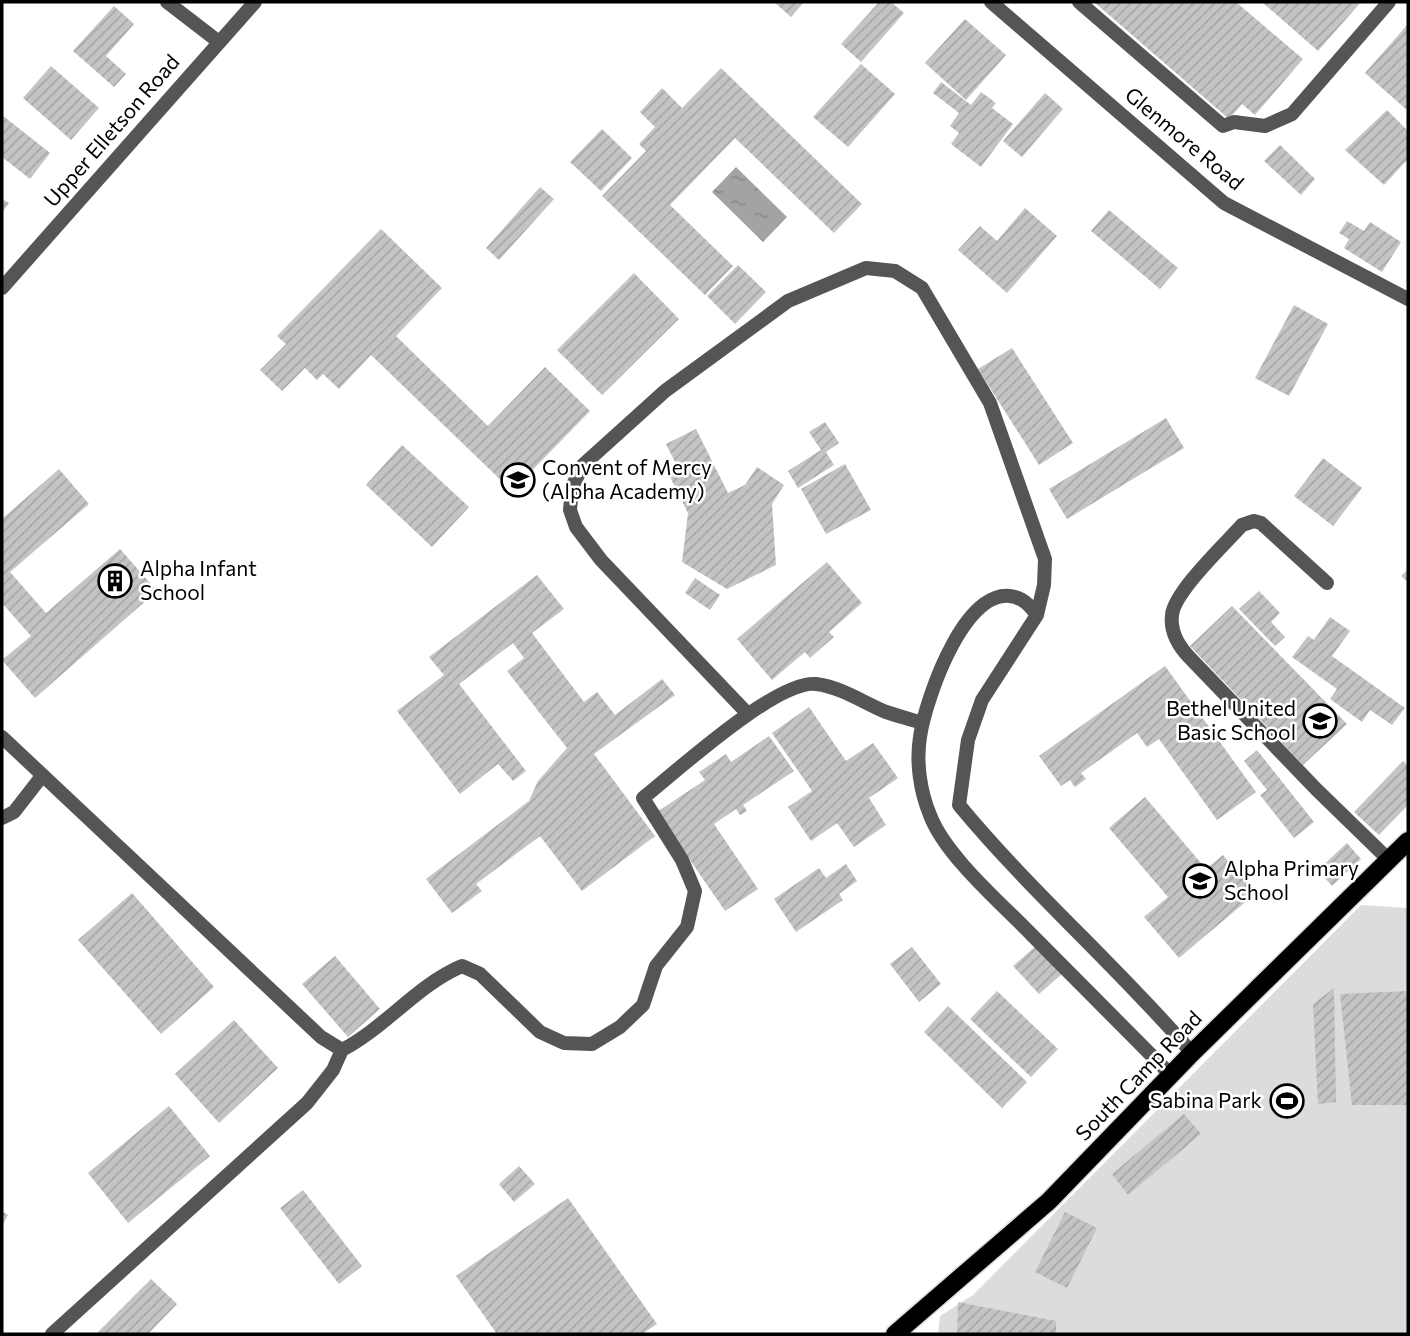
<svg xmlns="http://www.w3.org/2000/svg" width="1410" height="1336" viewBox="0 0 1410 1336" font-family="Commissioner,sans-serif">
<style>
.pitch{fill:#dcdcdc}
.water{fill:url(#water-ripples)}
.building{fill:url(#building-hatch)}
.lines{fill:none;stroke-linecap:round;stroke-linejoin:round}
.primary-casing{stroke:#dbdbdb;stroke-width:21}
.service{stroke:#555;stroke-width:14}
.minor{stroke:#555;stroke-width:14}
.tertiary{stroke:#555;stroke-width:14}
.primary{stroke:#000;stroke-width:18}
.labels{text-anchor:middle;stroke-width:5;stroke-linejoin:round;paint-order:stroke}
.street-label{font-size:21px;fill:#000;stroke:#fff}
.poi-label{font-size:21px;fill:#000;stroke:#fff;text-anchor:start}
</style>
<defs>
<pattern id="water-ripples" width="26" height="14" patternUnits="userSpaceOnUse" patternTransform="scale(1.75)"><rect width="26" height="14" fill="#a3a3a3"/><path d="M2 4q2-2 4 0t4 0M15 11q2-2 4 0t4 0" fill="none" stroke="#8b8b8b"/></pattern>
<pattern id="building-hatch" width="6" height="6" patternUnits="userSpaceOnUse" patternTransform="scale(1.75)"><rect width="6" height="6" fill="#c4c4c4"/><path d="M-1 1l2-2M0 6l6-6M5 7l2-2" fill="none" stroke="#a7a7a7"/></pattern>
</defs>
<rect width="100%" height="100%" fill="#fff"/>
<path class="pitch" d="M1361 905 1408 908V1334H938L940 1316 973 1295Z"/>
<path class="water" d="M736 167 787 217 763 242 712 192Z"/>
<path class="building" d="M774 2H804L791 17Z
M879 2H891L904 13 861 62 841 44Z
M1094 2H1236L1303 59 1255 115 1242 104 1229 119Z
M1262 2H1361L1318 51Z
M114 6 134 24 106 56 126 74 114 87 73 51Z
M965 19 1006 55 966 100 925 63Z
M1408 24V111L1365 73Z
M861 64 895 94 848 147 813 117Z
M51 66 99 108 71 140 23 98Z
M721 68 862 204 834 233 735 138 670 205 733 266 705 295 602 196 646 151 639 144 655 127 640 112 662 88 682 108Z
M941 82 971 105 981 92 996 103 992 108 1013 124 981 167 951 144 959 133 950 126 959 113 933 93Z
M1045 93 1063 109 1022 157 1003 141Z
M1387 110 1408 131V159L1384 185 1345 150Z
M2 115 50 153 30 179 2 157Z
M602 129 632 158 601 191 570 162Z
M1280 145 1315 179 1301 195 1264 161Z
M540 187 554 199 499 260 486 248Z
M2 199 9 203 2 213Z
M1025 208 1057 236 1007 293 958 250 980 226 997 241Z
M1109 210 1178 268 1160 289 1091 231Z
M1347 221 1364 231 1370 222 1401 242 1382 272 1344 248 1349 239 1339 233Z
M381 229 442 288 396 336 488 426 545 367 590 411 512 491 371 355 339 389 323 374 317 380 305 368 282 391 260 370 286 344 277 336Z
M738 265 766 292 735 324 707 296Z
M634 273 679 319 602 395 557 350Z
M1294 305 1328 324 1289 396 1255 378Z
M1012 348 1073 443 1039 465 978 369Z
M1166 418 1184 448 1067 519 1049 489Z
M825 422 839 443 826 452 834 465 798 488 788 471 821 450 809 432Z
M696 429 728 493 745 485 757 467 784 485 772 504 776 565 727 589 682 562 688 513 666 469 676 464 666 444Z
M402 445 469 507 432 547 366 485Z
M1323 458 1362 488 1333 526 1294 496Z
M845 464 871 510 826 534 801 489Z
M59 469 89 504 10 572 46 613 120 549 157 591 35 698 2 660 31 636 2 603V519Z
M827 562 862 603 829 632 834 637 810 658 805 652 772 680 737 639Z
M1408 569V582L1401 576Z
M537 575 564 609 532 633 584 702 597 692 615 715 662 679 675 695 594 754 655 836 582 891 540 836 476 884 482 891 452 913 426 879 529 801 538 781 567 748 507 671 524 658 513 643 459 684 526 771 513 781 498 764 460 794 397 711 444 675 429 657Z
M695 578 720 595 710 610 685 593Z
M1259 591 1280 613 1271 622 1285 637 1275 646 1239 609Z
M1232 606 1347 724 1303 765 1190 646Z
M1330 617 1350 631 1332 656 1405 708 1392 725 1370 710 1362 722 1330 699 1337 689 1292 657 1308 636 1314 640Z
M1165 666 1256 792 1217 820 1159 739 1147 747 1137 733 1081 773 1086 779 1075 787 1070 780 1061 786 1039 756Z
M809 707 846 761 873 743 898 778 869 798 886 825 854 847 837 823 811 841 788 807 812 791 772 733Z
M769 736 794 771 743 805 747 811 740 815 736 809 714 824 758 889 725 911 657 812 705 780 699 772 726 754 731 762Z
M1257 750 1314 822 1294 838 1260 795 1267 790 1244 761Z
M1403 761 1408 766V805L1379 835 1354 812Z
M1145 797 1206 869 1223 855 1256 893 1179 958 1144 917 1168 897 1109 828Z
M1347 843 1361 859 1332 886 1318 870Z
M846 864 857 881 839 894 843 900 796 932 774 899 819 868 826 878Z
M132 893 214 987 161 1034 78 940Z
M1037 945 1063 973 1039 994 1013 966Z
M912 947 941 984 919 1002 890 964Z
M335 956 380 1009 348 1037 302 984Z
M1334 988 1336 1102 1318 1104 1313 1004Z
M997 991 1058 1049 1031 1077 970 1019Z
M1408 991V1105H1352L1340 994Z
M948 1006 1027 1082 1002 1108 924 1032Z
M234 1020 278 1068 219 1123 175 1074Z
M169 1106 210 1156 128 1223 88 1173Z
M1184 1114 1201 1134 1128 1195 1112 1174Z
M519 1166 535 1184 514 1202 499 1184Z
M303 1190 362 1266 339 1284 280 1208Z
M568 1198 657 1324 642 1334H497L456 1276Z
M2 1211 8 1215 2 1226Z
M1065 1212 1097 1228 1067 1288 1035 1272Z
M151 1279 177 1304 148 1334H96Z
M958 1302 1056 1321V1334H957Z"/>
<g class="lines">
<defs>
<path id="primary" d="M895 1334 1049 1201 1192 1053 1408 841"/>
</defs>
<use href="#primary" class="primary-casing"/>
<path class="service" d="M1079 2 1223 126 1234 122 1265 126 1292 114 1389 2
M1327 583 1261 523 1254 521 1242 525C1225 544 1174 592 1172 615 1170 632 1179 647 1191 659L1316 789 1389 860
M1037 615C1033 610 1028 603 1022 600 969 571 925 700 920 737 916 762 920 791 930 815 944 853 996 899 1025 928 1074 977 1122 1026 1171 1075
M747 713 601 560 576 527 570 510 572 487 583 465 665 391 788 301 866 268 895 271 922 288 990 403 1045 559 1044 585 1037 615 982 700 968 740 959 805C1031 892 1118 967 1192 1053
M2 737 321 1037 342 1050C386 1027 417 985 462 966L480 974 540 1032 564 1043 592 1044 620 1027 643 1005 656 966 687 927 695 891 682 860 643 798C677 771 776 680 816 684 841 687 864 703 886 712 898 716 910 719 922 723
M2 818 14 812 42 776
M52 1334 307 1103 333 1070 342 1050"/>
<path class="minor" d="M167 2 219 42
M991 2 1224 203 1408 299"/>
<path class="tertiary" d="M2 288 255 2"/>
<use href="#primary" class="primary"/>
</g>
<defs>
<symbol id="school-ring" viewBox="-11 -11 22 22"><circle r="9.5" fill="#fff" stroke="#000" stroke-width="1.5"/><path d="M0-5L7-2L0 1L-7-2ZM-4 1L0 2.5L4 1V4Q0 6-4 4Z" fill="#000"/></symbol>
<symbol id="building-ring" viewBox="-11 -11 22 22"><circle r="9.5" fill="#fff" stroke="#000" stroke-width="1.5"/><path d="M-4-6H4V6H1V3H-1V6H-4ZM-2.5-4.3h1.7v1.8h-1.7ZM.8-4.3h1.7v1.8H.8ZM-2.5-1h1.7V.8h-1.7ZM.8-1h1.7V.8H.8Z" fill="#000"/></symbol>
<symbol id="stadium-ring" viewBox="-11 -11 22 22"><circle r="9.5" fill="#fff" stroke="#000" stroke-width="1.5"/><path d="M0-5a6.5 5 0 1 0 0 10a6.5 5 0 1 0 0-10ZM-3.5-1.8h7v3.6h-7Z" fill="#000"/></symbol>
</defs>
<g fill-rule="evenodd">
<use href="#school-ring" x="499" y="461" width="38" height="38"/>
<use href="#building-ring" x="96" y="562" width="38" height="38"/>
<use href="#school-ring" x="1301" y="702" width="38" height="38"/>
<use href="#school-ring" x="1181" y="862" width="38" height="38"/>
<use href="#stadium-ring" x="1268" y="1082" width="38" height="38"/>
</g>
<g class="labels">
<g class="street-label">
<text transform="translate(112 131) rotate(-49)" y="7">Upper Elletson Road</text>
<text transform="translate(1184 139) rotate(40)" y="7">Glenmore Road</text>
<text transform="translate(1139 1076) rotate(-46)" y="7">South Camp Road</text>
</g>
<g class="poi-label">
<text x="542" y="475">Convent of Mercy<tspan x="542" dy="24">(Alpha Academy)</tspan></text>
<text x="140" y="576">Alpha Infant<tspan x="140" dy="24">School</tspan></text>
<text x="1296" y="716" text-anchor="end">Bethel United<tspan x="1296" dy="24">Basic School</tspan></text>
<text x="1224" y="876">Alpha Primary<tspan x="1224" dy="24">School</tspan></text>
<text x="1262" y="1108" text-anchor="end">Sabina Park</text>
</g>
</g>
<rect width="1410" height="1336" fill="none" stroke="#000000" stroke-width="7"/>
</svg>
